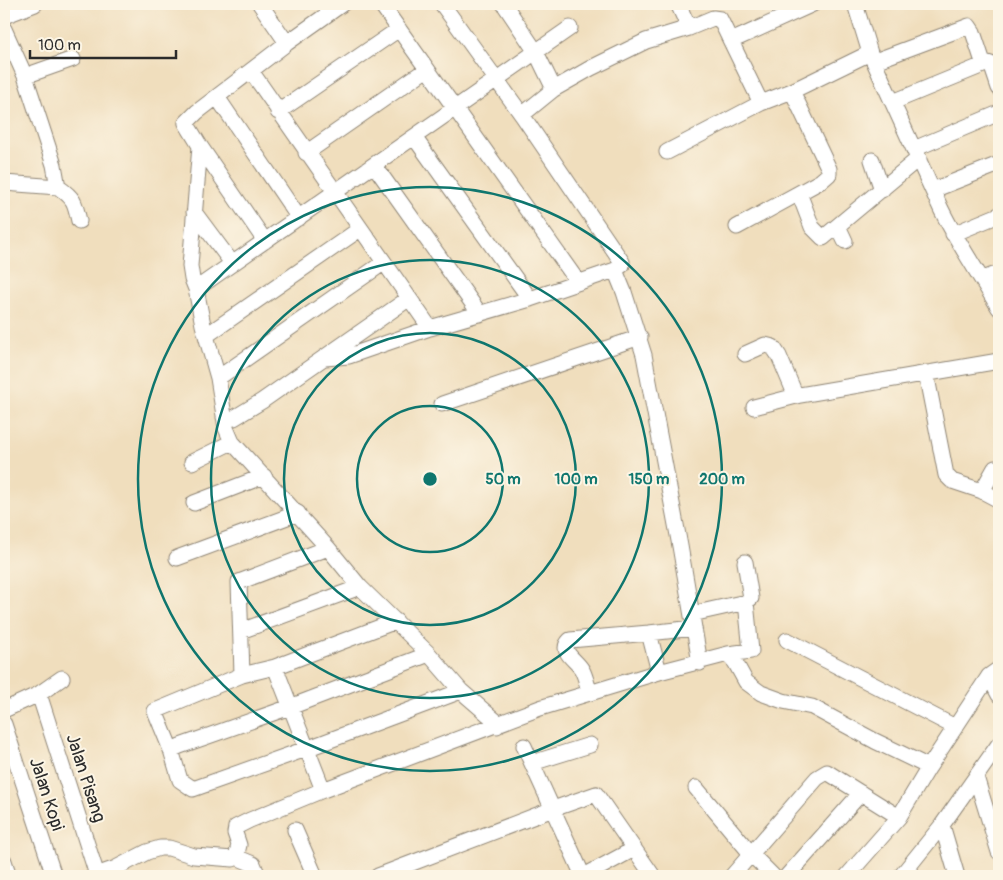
<svg xmlns="http://www.w3.org/2000/svg" width="1003" height="880" viewBox="0 0 1003 880" font-family="Pangolin,sans-serif">
<style>
.lines{fill:none;stroke-linecap:round;stroke-linejoin:round}
.minor-casing{stroke:#8e8474;stroke-width:17}
.minor{stroke:#fff;stroke-width:15}
.ring{fill:none;stroke:#0f766e;stroke-width:2.5}
.labels{text-anchor:middle;stroke-width:4;stroke-linejoin:round;paint-order:stroke}
.street-label{font-size:18px;fill:#2b2b2b;stroke:#fcf5e5}
.centre{fill:#0f766e;stroke:#fcf5e5;stroke-width:2.5}
.ring-label{font-size:15px;text-anchor:middle;font-weight:bold;fill:#0f766e;stroke:#fcf5e5;stroke-width:4;stroke-linejoin:round;paint-order:stroke}
</style>
<rect width="100%" height="100%" fill="#fcf5e5"/>
<filter id="ink" filterUnits="userSpaceOnUse"><feTurbulence type="fractalNoise" baseFrequency=".02" numOctaves="2"/><feDisplacementMap in="SourceGraphic" scale="10" xChannelSelector="R" yChannelSelector="G"/><feConvolveMatrix kernelMatrix="1 2 1 2 8 2 1 2 1" color-interpolation-filters="sRGB"/></filter>
<filter id="wash" filterUnits="userSpaceOnUse"><feTurbulence type="fractalNoise" baseFrequency=".0096" numOctaves="4" result="noise"/><feDisplacementMap in="SourceGraphic" scale="20" xChannelSelector="R" yChannelSelector="G"/><feGaussianBlur stdDeviation="1.12" result="paint"/><feColorMatrix in="noise" values="0 0 0 0 0 0 0 0 0 0 0 0 0 0 0 0 0 1.4 0 .05"/><feComposite in="paint" operator="in"/></filter>
<g filter="url(#wash)">
<rect width="100%" height="100%" fill="#f0debd"/>
</g>
<g filter="url(#ink)">
<g class="lines">
<defs>
<path id="minor" d="M260 4 287 43 342 4
M381 4 578 282
M504 4 536 52 554 89
M678 4 689 28
M855 4 870 53 941 209C958 244 980 275 999 308
M4 16 35 4
M4 29 25 76 54 165 58 187 4 183
M731 41 813 4
M287 43 197 112 186 123 200 146 190 266 192 279 196 289 203 325 218 378 226 428 232 442 328 548 360 587 429 654 461 691 498 723 497 726
M875 61 969 26 973 32 984 65
M251 71 430 328
M25 76 73 59
M217 97 299 218
M893 102 988 63 991 64 999 88
M278 112 399 29
M522 115 554 89 591 68 646 41 689 28 713 18 720 19 761 103
M414 137 530 299
M200 146 265 241
M914 149 999 113
M667 152 761 103 792 91 870 53
M306 153 427 69
M872 160 882 190
M374 165 480 314
M58 187C74 198 75 202 79 221
M933 190 999 164
M799 193 812 227 823 238 919 158
M194 212 232 263
M838 226 845 241
M737 227 821 181 829 174V169L792 91
M953 234 999 215
M615 270 624 292 644 355 680 546 700 663
M983 279 999 273
M196 289 570 28
M207 335 360 229
M745 354 765 345 773 347 779 356 795 394 800 395 999 361
M325 358 349 356 430 328 530 299 615 270 622 265V262L522 115 442 4
M926 373 946 475 952 481 982 491 999 500
M218 378 383 263
M442 404 640 337
M754 407 800 395
M224 417 230 419 234 418 262 401 408 299
M192 462 232 442
M982 491 995 468
M194 503 264 476
M177 558 298 513
M745 562 751 598 746 602
M396 621 275 667 242 675 155 711 171 750 180 780 193 789 306 749 461 691
M241 631 360 587
M787 640 955 727
M728 654 735 662 746 682 761 693 783 701 812 707 875 741 929 767
M275 667 323 790
M659 672 649 633 694 628
M242 675 239 582 328 548
M989 676 999 695
M590 693C587 686 586 677 582 670 577 660 558 652 570 640L649 633
M39 694 97 875
M4 710 39 694 62 678
M4 724 54 876
M524 746 583 876
M171 750 180 746 290 707 429 654
M532 763 590 745
M976 777 999 852
M696 788 752 855 773 876
M942 825 957 876
M295 830 315 876
M236 857 253 864 258 876
M4 861 9 876
M93 876 116 868 147 852 160 848H169L194 856 233 859 236 857 239 845 235 833 236 827 250 820 323 790 540 708 659 672 728 654 751 651 746 602 692 614
M378 876 553 809 596 794 653 876
M584 876 634 849
M732 876 817 778 827 772 899 817
M787 876 861 793
M847 876 899 817 929 767 989 676 999 669
M901 876 942 825 999 744"/>
</defs>
<use href="#minor" class="minor-casing"/>
<use href="#minor" class="minor"/>
</g>
</g>
<g class="ring">
<circle cx="430" cy="479" r="73"/>
<circle cx="430" cy="479" r="146"/>
<circle cx="430" cy="479" r="219"/>
<circle cx="430" cy="479" r="292"/>
</g>
<g class="labels">
<g class="street-label">
<text transform="translate(86 778) rotate(72)" y="6">Jalan Pisang</text>
<text transform="translate(47 794) rotate(72)" y="6">Jalan Kopi</text>
</g>
</g>
<circle cx="430" cy="479" r="8" class="centre"/>
<g class="ring-label">
<text x="503" y="484">50 m</text>
<text x="576" y="484">100 m</text>
<text x="649" y="484">150 m</text>
<text x="722" y="484">200 m</text>
</g>
<rect width="1003" height="880" fill="none" stroke="#fcf5e5" stroke-width="20"/>
<path d="M30 50v8h146v-8" fill="none" stroke="#2b2b2b" stroke-width="2.5"/>
<text x="38" y="50" font-size="15" fill="#2b2b2b" stroke="#fcf5e5" stroke-width="4" paint-order="stroke">100 m</text>
</svg>
